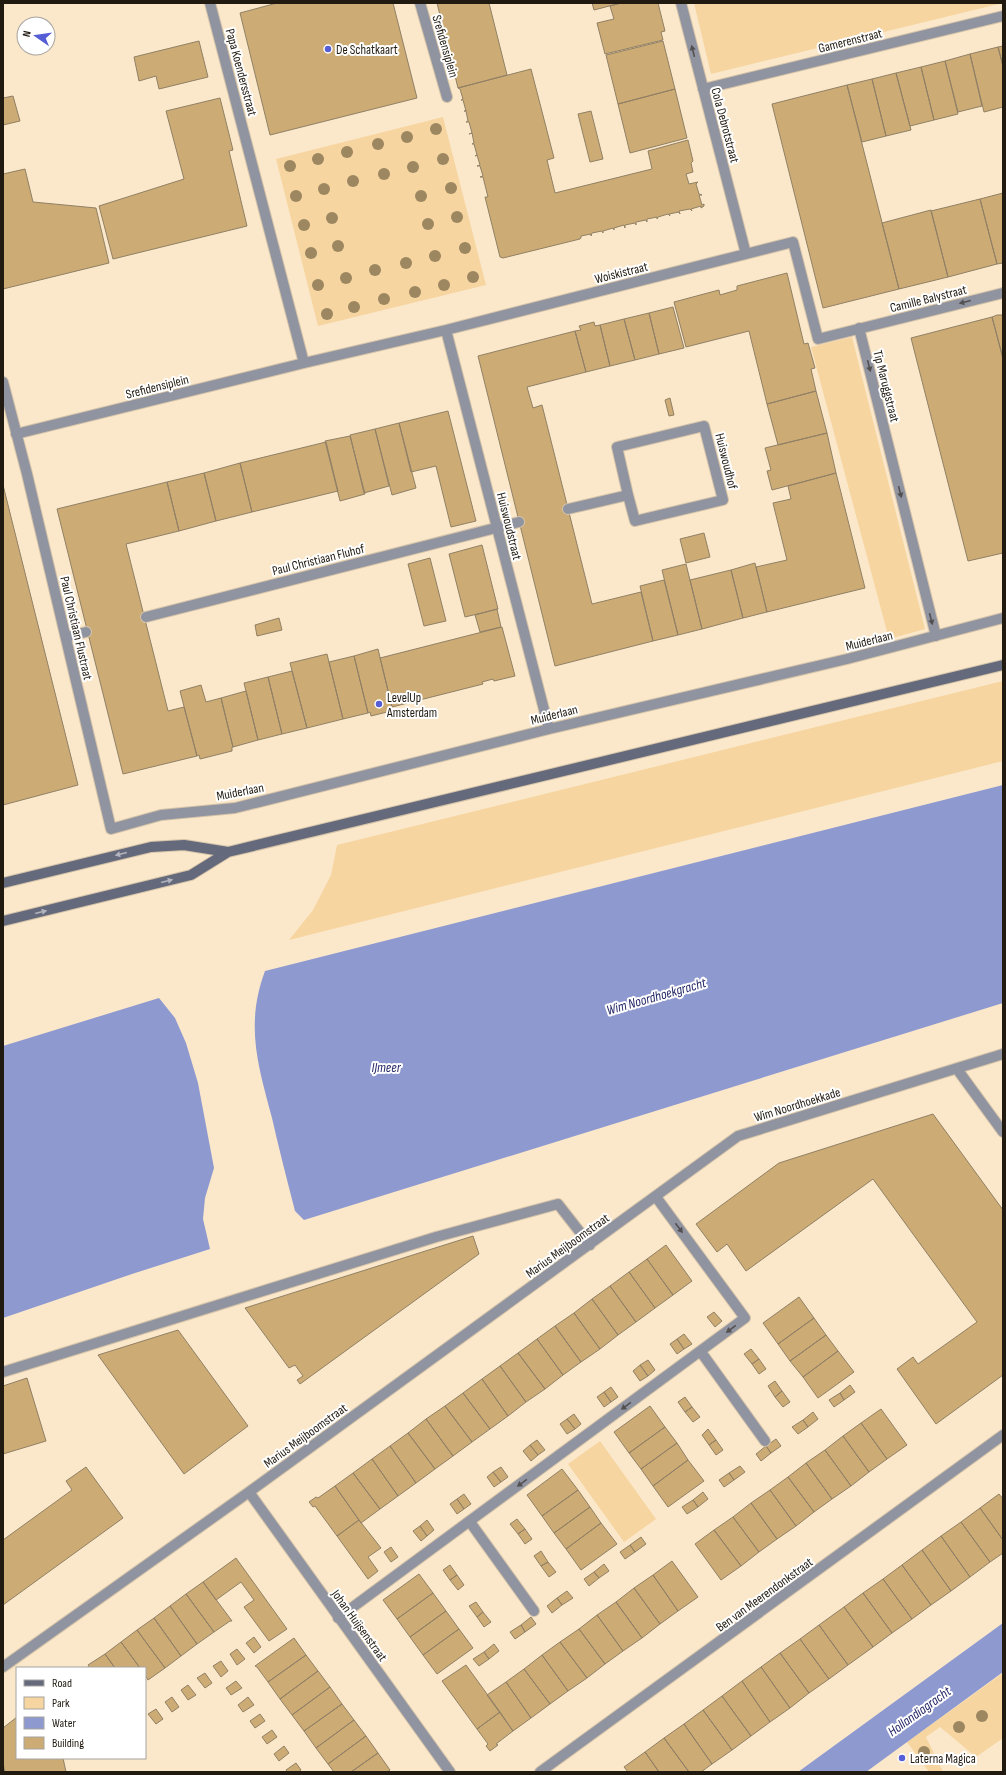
<svg xmlns="http://www.w3.org/2000/svg" width="1006" height="1775" viewBox="0 0 1006 1775" font-family="'Sofia Sans Condensed',sans-serif">
<style>
.green{fill:#f6d5a1}
.water{fill:#8e99cf}
.building{fill:#ccab75;stroke:#918065}
.lines{fill:none;stroke-linecap:round;stroke-linejoin:round}
.lane-casing{stroke:#d4c3a9;stroke-width:12}
.street-casing{stroke:#d4c3a9;stroke-width:12}
.secondary-casing{stroke:#d4c3a9;stroke-width:12}
.lane{stroke:#9093a0;stroke-width:10}
.street{stroke:#9093a0;stroke-width:10}
.secondary{stroke:#65697c;stroke-width:10}
.tree{fill:#9c8760}
.oneway{fill:#535051}
.oneway2{fill:#b2b4be}
.poi-dot{fill:#555ed5;stroke:#fff;stroke-width:1.5}
.labels{text-anchor:middle;stroke-width:4;stroke-linejoin:round;paint-order:stroke}
.street-label{font-size:13px;fill:#211a10;stroke:#fff}
.poi-label{font-size:13px;fill:#211a10;stroke:#fff;text-anchor:start}
.water-label{font-size:14px;font-style:italic;fill:#242767;stroke:#fff}
</style>
<rect width="100%" height="100%" fill="#fbe8ca"/>
<path class="green" d="M694 3H1003L711 74Z
M443 117 486 285 318 326 276 159Z
M852 337 925 629 889 639 811 347Z
M1003 681V761L289 940 313 910 331 875 337 845Z
M600 1441 656 1519 624 1542 568 1464Z
M1003 1673V1738L976 1757 940 1727 926 1737 943 1772H929L907 1742Z"/>
<path class="water" d="M1003 785V1003L304 1220 295 1211C287 1180 279 1149 272 1118 258 1065 245 1025 265 971Z
M159 998 175 1018 186 1043 198 1083 214 1168 205 1198 203 1219 210 1249 132 1274 3 1318V1046Z
M1003 1623V1672L866 1772H798Z"/>
<path class="building" d="M277 3H393L417 98 270 135 240 13Z
M437 3H489L507 75 458 88Z
M592 3H621L594 10Z
M621 3H658L665 31 661 32 663 40 605 54 597 23 614 19 610 6Z
M199 41 208 77 159 89 156 76 139 81 134 57Z
M663 41 675 89 618 104 606 55Z
M1003 46V66L998 47Z
M998 47 1003 66V107L984 112 970 54Z
M970 54 982 106 958 112 945 61Z
M945 61 958 114 934 120 921 67Z
M921 67 934 120 910 126 896 73Z
M531 69 554 158 547 160 555 193 652 169 648 151 688 140 693 161 691 163 693 172 686 174 689 184 698 182 696 184 699 194 702 195H699L702 205 704 204V206L701 208V206L691 209 692 211 690 209 679 211 680 214 679 212 669 214 670 216 668 214 658 217 657 219V217L647 219V222L646 220 636 222V225L635 223 625 225V228L624 225 614 228V230L613 228 603 231V233L602 231 592 233 591 236V234L581 236V238L580 239 503 258 500 257 485 197H488L483 177H480L483 176 480 166H477L480 165 477 155 475 156 477 155 474 144H472L474 143 472 133 469 134 472 133 469 122H466L468 121 466 111H464H466L463 100H461L463 99 460 89 458 88Z
M896 73 911 130 886 136 872 79Z
M872 79 886 136 862 142 847 85Z
M847 85 899 289 823 308 772 104Z
M675 89 687 138 630 153 618 104Z
M13 96 20 121 3 125V98Z
M220 98 233 150 229 151 247 226 113 259 99 206 184 179 166 111Z
M591 111 603 159 590 162 578 114Z
M25 169 33 202 96 208 109 263 3 289V174Z
M1003 193V263L997 264 980 199Z
M980 199 997 264 948 277 931 211Z
M931 210 948 277 899 289 882 223Z
M787 273 804 344 808 343 815 368 811 369 816 391 767 404 749 331 686 347 674 302 719 290 720 295 737 290V286Z
M673 307 684 348 659 354 649 313Z
M649 313 659 354 635 360 624 319Z
M997 315H1003V358L992 317Z
M992 317 1003 359V553L968 561 911 338Z
M624 319 635 360 610 366 600 325Z
M594 322 595 326 600 325 610 366 586 372 575 331 581 330 579 326Z
M575 331 586 372 527 387 533 408 542 405 592 604 641 592 653 641 555 666 478 356Z
M816 391 827 433 778 445 767 404Z
M670 398 674 415 669 416 665 400Z
M448 411 476 521 451 527 436 466 411 472 399 423Z
M399 423 416 488 392 495 375 429Z
M375 429 389 486 364 493 350 435Z
M827 433 836 473 772 490 767 471 771 470 765 448Z
M350 436 365 494 340 501 325 441Z
M326 442 338 491 252 512 240 463Z
M240 463 252 512 216 521 204 473Z
M204 473 216 521 179 531 167 482Z
M836 473 865 588 767 612 756 567 787 560 773 503 791 499 788 486Z
M167 482 179 531 126 544 168 711 184 707 197 756 123 774 57 509Z
M3 485 78 785 3 805Z
M704 533 710 557 686 563 680 539Z
M482 545 498 609 465 617 449 554Z
M430 558 446 621 424 626 408 564Z
M755 563 767 612 743 618 731 570Z
M686 564 702 629 678 635 662 570Z
M731 570 743 618 702 629 690 580Z
M664 580 678 635 653 641 640 586Z
M497 609 501 627 480 632 475 615Z
M279 618 282 630 257 636 255 625Z
M502 627 515 676 494 681 493 679 482 682 483 684 392 707 380 658Z
M378 649 392 707H390L391 711 371 716 370 712 368 713 354 656Z
M327 654 343 719 307 728 290 663Z
M354 656 368 713 343 719 329 662Z
M292 671 307 728 282 734 268 677Z
M268 677 282 734 258 740 244 683Z
M201 685 206 702 221 698 233 747H232V751L200 759 199 755 197 756 180 691Z
M246 691 258 740 233 747 221 698Z
M933 1114 1003 1210V1375L936 1424 897 1369 913 1357 918 1364 977 1322 873 1179 746 1271 727 1244 717 1252 696 1224 779 1163Z
M473 1236 479 1254 300 1384 297 1380 303 1376 295 1365 289 1368 245 1308Z
M666 1245 692 1281 673 1295 647 1259Z
M647 1259 673 1295 655 1308 629 1272Z
M629 1272 655 1308 636 1322 610 1286Z
M610 1286 636 1322 618 1335 592 1299Z
M799 1297 814 1318 778 1344 763 1323Z
M592 1299 618 1335 600 1349 574 1313Z
M714 1312 722 1321 715 1327 707 1317Z
M574 1313 600 1349 581 1362 555 1326Z
M814 1318 826 1335 790 1361 778 1344Z
M555 1326 581 1362 563 1375 537 1339Z
M178 1330 248 1426 184 1474 98 1355Z
M684 1334 692 1344 684 1349 677 1339Z
M826 1335 838 1351 803 1377 790 1361Z
M537 1339 563 1375 545 1389 518 1353Z
M677 1339 684 1349 677 1354 670 1344Z
M751 1349 759 1359 752 1364 744 1354Z
M838 1351 854 1372 818 1398 803 1377Z
M518 1353 545 1389 526 1402 500 1366Z
M759 1359 766 1369 759 1374 752 1364Z
M648 1360 655 1370 648 1376 640 1365Z
M640 1365 648 1376 640 1381 633 1371Z
M500 1366 526 1402 508 1416 482 1379Z
M27 1378 46 1441 3 1454V1386Z
M482 1379 508 1416 490 1429 463 1393Z
M775 1381 782 1391 775 1397 768 1386Z
M850 1385 855 1392 844 1400 840 1393Z
M611 1387 618 1397 611 1402 604 1392Z
M782 1391 790 1402 783 1407 775 1397Z
M604 1392 611 1402 604 1407 597 1397Z
M463 1393 490 1429 472 1442 445 1406Z
M840 1393 844 1400 834 1407 829 1400Z
M685 1397 692 1407 685 1412 678 1402Z
M445 1406 472 1442 453 1456 426 1419Z
M650 1406 665 1427 629 1453 614 1432Z
M692 1407 700 1417 693 1422 685 1412Z
M881 1409 907 1445 887 1459 861 1423Z
M813 1412 818 1419 808 1427 803 1420Z
M574 1414 581 1424 575 1429 567 1419Z
M426 1419 453 1456 435 1469 408 1433Z
M567 1419 575 1429 567 1434 560 1424Z
M803 1420 808 1427 798 1434 792 1427Z
M861 1423 887 1459 869 1472 843 1436Z
M665 1427 677 1443 641 1469 629 1453Z
M708 1429 716 1440 709 1445 702 1435Z
M408 1433 435 1469 416 1483 390 1446Z
M843 1436 869 1472 851 1486 825 1450Z
M776 1439 781 1446 771 1453 766 1446Z
M537 1440 545 1450 538 1455 530 1445Z
M716 1440 723 1450 716 1455 709 1445Z
M677 1443 688 1460 653 1486 641 1469Z
M530 1445 538 1455 531 1461 523 1451Z
M390 1446 416 1483 398 1496 372 1459Z
M766 1446 771 1453 761 1461 756 1454Z
M825 1450 851 1486 832 1499 806 1463Z
M372 1459 398 1496 380 1509 353 1473Z
M688 1460 704 1481 668 1507 653 1486Z
M806 1463 832 1499 814 1512 788 1477Z
M740 1466 745 1472 734 1480 729 1473Z
M86 1467 123 1518 3 1605V1540L72 1490 66 1481Z
M501 1467 508 1477 501 1482 493 1472Z
M562 1469 578 1490 542 1516 527 1495Z
M493 1472 501 1482 494 1487 487 1477Z
M353 1473 380 1509 361 1523 335 1486Z
M729 1473 734 1480 724 1487 719 1480Z
M788 1477 814 1512 796 1526 770 1490Z
M335 1486 359 1520 337 1536 315 1506 313 1507 309 1502 316 1497 318 1498Z
M578 1490 590 1507 554 1533 542 1516Z
M770 1490 796 1526 777 1539 751 1503Z
M703 1492 708 1499 698 1507 693 1500Z
M464 1494 471 1504 464 1509 457 1499Z
M999 1494 1003 1499V1540L980 1508Z
M457 1499 464 1509 457 1514 450 1504Z
M693 1500 698 1507 687 1514 682 1507Z
M751 1503 777 1539 759 1552 733 1517Z
M590 1507 601 1523 566 1549 554 1533Z
M980 1508 1003 1540V1553L990 1562 961 1522Z
M733 1517 759 1552 741 1566 714 1530Z
M517 1519 525 1529 518 1534 510 1524Z
M359 1520 381 1548 368 1557 378 1571 368 1579 337 1536Z
M427 1520 434 1530 427 1536 420 1526Z
M961 1522 990 1562 970 1577 941 1536Z
M601 1523 617 1544 581 1570 566 1549Z
M420 1526 427 1536 421 1541 413 1531Z
M525 1529 532 1539 525 1544 518 1534Z
M714 1530 741 1566 721 1580 695 1544Z
M941 1536 970 1577 951 1591 922 1550Z
M641 1537 646 1544 635 1552 630 1545Z
M630 1545 635 1552 625 1559 620 1552Z
M391 1547 398 1557 391 1562 384 1552Z
M922 1550 951 1591 931 1605 902 1565Z
M541 1551 548 1562 541 1566 534 1556Z
M236 1558 287 1629 269 1641 244 1607 254 1600 241 1582 216 1600 203 1582Z
M672 1561 698 1597 678 1611 653 1575Z
M548 1562 556 1572 549 1577 541 1566Z
M604 1564 609 1571 599 1578 594 1572Z
M450 1565 457 1575 450 1580 443 1570Z
M902 1565 931 1605 912 1619 883 1579Z
M594 1572 599 1578 589 1586 584 1579Z
M419 1574 433 1593 397 1619 383 1600Z
M457 1575 464 1585 458 1590 450 1580Z
M653 1575 678 1611 660 1624 634 1588Z
M883 1579 912 1619 892 1633 863 1593Z
M203 1582 232 1621H230L214 1632 186 1594Z
M634 1588 660 1624 642 1638 616 1602Z
M567 1591 573 1598 562 1605 557 1598Z
M433 1593 446 1611 410 1637 397 1619Z
M863 1593 892 1633 873 1647 844 1607Z
M186 1594 214 1632 197 1644 170 1606Z
M557 1598 562 1605 552 1613 547 1606Z
M476 1602 483 1612 477 1617 469 1606Z
M616 1602 642 1638 623 1651 597 1615Z
M170 1606 197 1644 181 1656 154 1618Z
M844 1607 873 1647 848 1665 819 1625Z
M446 1611 459 1629 423 1655 410 1637Z
M483 1612 491 1622 484 1627 477 1617Z
M597 1615 623 1651 605 1664 579 1629Z
M531 1617 536 1624 525 1632 521 1625Z
M154 1618 181 1656 165 1668 137 1630Z
M521 1625 525 1632 515 1639 510 1632Z
M819 1625 848 1665 829 1679 800 1639Z
M459 1629 473 1648 437 1674 423 1655Z
M579 1629 605 1664 587 1678 560 1642Z
M137 1630 165 1668 148 1680 145 1675V1668H140L121 1642Z
M254 1637 261 1647 254 1653 246 1643Z
M294 1638 306 1655 268 1682 257 1667 255 1666Z
M800 1639 829 1679 809 1693 780 1653Z
M121 1642 140 1668H115L105 1654Z
M560 1642 587 1678 568 1691 542 1655Z
M494 1644 499 1651 489 1659 484 1652Z
M237 1649 245 1659 237 1665 230 1654Z
M484 1652 489 1659 479 1666 473 1659Z
M780 1653 809 1693 790 1708 761 1667Z
M105 1654 115 1668H90L88 1665Z
M306 1655 318 1671 280 1699 268 1682Z
M542 1655 568 1691 550 1704 524 1669Z
M221 1661 228 1671 221 1677 213 1666Z
M466 1665 500 1712 477 1729 442 1681Z
M761 1667 790 1708 770 1722 742 1681Z
M524 1669 550 1704 531 1718 506 1682Z
M318 1671 330 1687 292 1715 280 1699Z
M205 1673 212 1683 205 1688 197 1678Z
M236 1681 242 1688 231 1695 226 1688Z
M742 1681 770 1722 751 1736 722 1696Z
M506 1682 531 1718 513 1731 487 1695Z
M188 1685 196 1695 188 1700 181 1690Z
M330 1687 342 1704 304 1731 292 1715Z
M722 1696 751 1736 732 1750 703 1710Z
M172 1697 179 1707 172 1712 165 1702Z
M248 1697 254 1705 243 1712 238 1705Z
M342 1704 354 1720 316 1748 304 1731Z
M156 1709 163 1719 156 1724 148 1714Z
M703 1710 732 1750 712 1764 684 1724Z
M500 1712 513 1731 496 1744 498 1745 490 1751 486 1746 488 1744 477 1729Z
M260 1714 265 1721 255 1728 250 1721Z
M17 1717V1758H63L66 1772H5L3 1763V1728Z
M354 1720 366 1736 328 1764 316 1748Z
M684 1724 712 1764 701 1772H689L664 1738Z
M272 1730 277 1737 267 1744 262 1737Z
M366 1736 378 1753 351 1772H334L328 1764Z
M664 1738 689 1772H659L645 1752Z
M284 1746 289 1753 279 1761 274 1754Z
M645 1752 659 1772H628L624 1767Z
M378 1753 390 1770 387 1772H351Z
M296 1763 301 1770 298 1772H287L286 1770Z"/>
<g class="lines">
<defs>
<path id="lane" d="M568 509 628 495 617 447 704 426 723 500 635 521 628 495
M146 617 519 522
M66 637 86 632
M701 1352 765 1441
M470 1522 534 1611
M338 1618 745 1318 656 1197"/>
<path id="street" d="M210 3 304 363
M420 3 447 97
M681 3 746 254
M703 89 1003 16
M859 328 936 636
M446 330 549 729
M3 382 27 474 111 829 161 815 235 808 549 729 847 659 1003 618
M16 434 304 363 446 330 793 242 818 339 1003 293
M957 1069 1003 1132
M3 1372 436 1237 558 1204 590 1245
M249 1492 450 1772
M3 1667 249 1492 738 1136 1003 1054
M540 1772 1003 1435"/>
<path id="secondary" d="M3 883 151 847 184 845 228 852
M3 921 191 875 228 852 1003 665"/>
</defs>
<use href="#lane" class="lane-casing"/>
<use href="#street" class="street-casing"/>
<use href="#secondary" class="secondary-casing"/>
<use href="#lane" class="lane"/>
<use href="#street" class="street"/>
<use href="#secondary" class="secondary"/>
</g>
<g class="tree">
<circle cx="436" cy="129" r="6"/>
<circle cx="407" cy="137" r="6"/>
<circle cx="378" cy="144" r="6"/>
<circle cx="347" cy="152" r="6"/>
<circle cx="318" cy="159" r="6"/>
<circle cx="443" cy="159" r="6"/>
<circle cx="290" cy="166" r="6"/>
<circle cx="413" cy="167" r="6"/>
<circle cx="384" cy="174" r="6"/>
<circle cx="353" cy="181" r="6"/>
<circle cx="451" cy="188" r="6"/>
<circle cx="324" cy="189" r="6"/>
<circle cx="296" cy="196" r="6"/>
<circle cx="421" cy="196" r="6"/>
<circle cx="457" cy="217" r="6"/>
<circle cx="332" cy="218" r="6"/>
<circle cx="428" cy="224" r="6"/>
<circle cx="304" cy="225" r="6"/>
<circle cx="338" cy="246" r="6"/>
<circle cx="465" cy="248" r="6"/>
<circle cx="311" cy="253" r="6"/>
<circle cx="435" cy="256" r="6"/>
<circle cx="406" cy="263" r="6"/>
<circle cx="375" cy="270" r="6"/>
<circle cx="473" cy="277" r="6"/>
<circle cx="346" cy="278" r="6"/>
<circle cx="318" cy="285" r="6"/>
<circle cx="444" cy="285" r="6"/>
<circle cx="415" cy="292" r="6"/>
<circle cx="384" cy="299" r="6"/>
<circle cx="354" cy="307" r="6"/>
<circle cx="327" cy="314" r="6"/>
<circle cx="982" cy="1716" r="6"/>
<circle cx="959" cy="1727" r="6"/>
<circle cx="924" cy="1752" r="6"/>
</g>
<defs><path id="oneway-solid" d="M-6-.8H1V-3.2L6.5 0L1 3.2V.8H-6Z"/></defs>
<g class="oneway">
<use href="#oneway-solid" transform="translate(693 51) rotate(-104)"/>
<use href="#oneway-solid" transform="translate(965 302) rotate(166)"/>
<use href="#oneway-solid" transform="translate(869 366) rotate(76)"/>
<use href="#oneway-solid" transform="translate(900 492) rotate(76)"/>
<use href="#oneway-solid" transform="translate(931 619) rotate(76)"/>
<use href="#oneway-solid" transform="translate(679 1228) rotate(53)"/>
<use href="#oneway-solid" transform="translate(731 1329) rotate(143)"/>
<use href="#oneway-solid" transform="translate(626 1406) rotate(144)"/>
<use href="#oneway-solid" transform="translate(522 1483) rotate(144)"/>
</g>
<g class="oneway2">
<use href="#oneway-solid" transform="translate(121 854) rotate(166)"/>
<use href="#oneway-solid" transform="translate(167 881) rotate(-14)"/>
<use href="#oneway-solid" transform="translate(41 912) rotate(-14)"/>
</g>
<g class="poi-dot">
<circle cx="328" cy="49" r="4"/>
<circle cx="379" cy="704" r="4"/>
<circle cx="902" cy="1758" r="4"/>
</g>
<g class="labels">
<g class="street-label">
<text transform="translate(850 40) rotate(-14)" y="5">Gamerenstraat</text>
<text transform="translate(446 46) rotate(74)" y="5">Srefidensiplein</text>
<text transform="translate(242 72) rotate(75)" y="5">Papa Koendersstraat</text>
<text transform="translate(726 125) rotate(75)" y="5">Cola Debrotstraat</text>
<text transform="translate(621 272) rotate(-14)" y="5">Woiskistraat</text>
<text transform="translate(928 298) rotate(-14)" y="5">Camille Balystraat</text>
<text transform="translate(157 386) rotate(-14)" y="5">Srefidensiplein</text>
<text transform="translate(887 386) rotate(76)" y="5">Tip Maruggstraat</text>
<text transform="translate(727 461) rotate(76)" y="5">Huiswoudhof</text>
<text transform="translate(510 526) rotate(76)" y="5">Huiswoudstraat</text>
<text transform="translate(318 559) rotate(-14)" y="5">Paul Christiaan Fluhof</text>
<text transform="translate(77 628) rotate(77)" y="5">Paul Christiaan Flustraat</text>
<text transform="translate(869 640) rotate(-14)" y="5">Muiderlaan</text>
<text transform="translate(554 714) rotate(-14)" y="5">Muiderlaan</text>
<text transform="translate(240 791) rotate(-11)" y="5">Muiderlaan</text>
<text transform="translate(797 1104) rotate(-17)" y="5">Wim Noordhoekkade</text>
<text transform="translate(567 1245) rotate(-36)" y="5">Marius Meijboomstraat</text>
<text transform="translate(305 1435) rotate(-36)" y="5">Marius Meijboomstraat</text>
<text transform="translate(764 1594) rotate(-36)" y="5">Ben van Meerendonkstraat</text>
<text transform="translate(360 1625) rotate(54)" y="5">Johan Huijsenstraat</text>
</g>
<g class="poi-label">
<text x="336" y="54">De Schatkaart</text>
<text x="387" y="702">LevelUp<tspan x="387" dy="15">Amsterdam</tspan></text>
<text x="910" y="1763">Laterna Magica</text>
</g>
<g class="water-label">
<text transform="translate(656 996) rotate(-16)" y="5">Wim Noordhoekgracht</text>
<text x="386" y="1072">IJmeer</text>
<text transform="translate(919 1711) rotate(-36)" y="5">Hollandiagracht</text>
</g>
</g>
<rect width="1006" height="1775" fill="none" stroke="#211a10" stroke-width="8"/>
<rect x="16" y="1667" width="130" height="92" fill="#ffffff" stroke="#a6a39f"/>
<rect x="24" y="1680" width="20" height="6" fill="#65697c" stroke="#a6a39f"/>
<text x="52" y="1687" font-size="12" fill="#211a10">Road</text>
<rect x="24" y="1697" width="20" height="12" fill="#f6d5a1" stroke="#a6a39f"/>
<text x="52" y="1707" font-size="12" fill="#211a10">Park</text>
<rect x="24" y="1717" width="20" height="12" fill="#8e99cf" stroke="#a6a39f"/>
<text x="52" y="1727" font-size="12" fill="#211a10">Water</text>
<rect x="24" y="1737" width="20" height="12" fill="#ccab75" stroke="#a6a39f"/>
<text x="52" y="1747" font-size="12" fill="#211a10">Building</text>
<g transform="translate(36 36) rotate(283)"><circle r="19" fill="#ffffff" stroke="#a6a39f"/>
<path d="M0-3L7 15L0 10L-7 15Z" fill="#555ed5"/>
<text y="-6" font-size="11" font-weight="bold" text-anchor="middle" fill="#211a10">N</text>
</g>
</svg>
